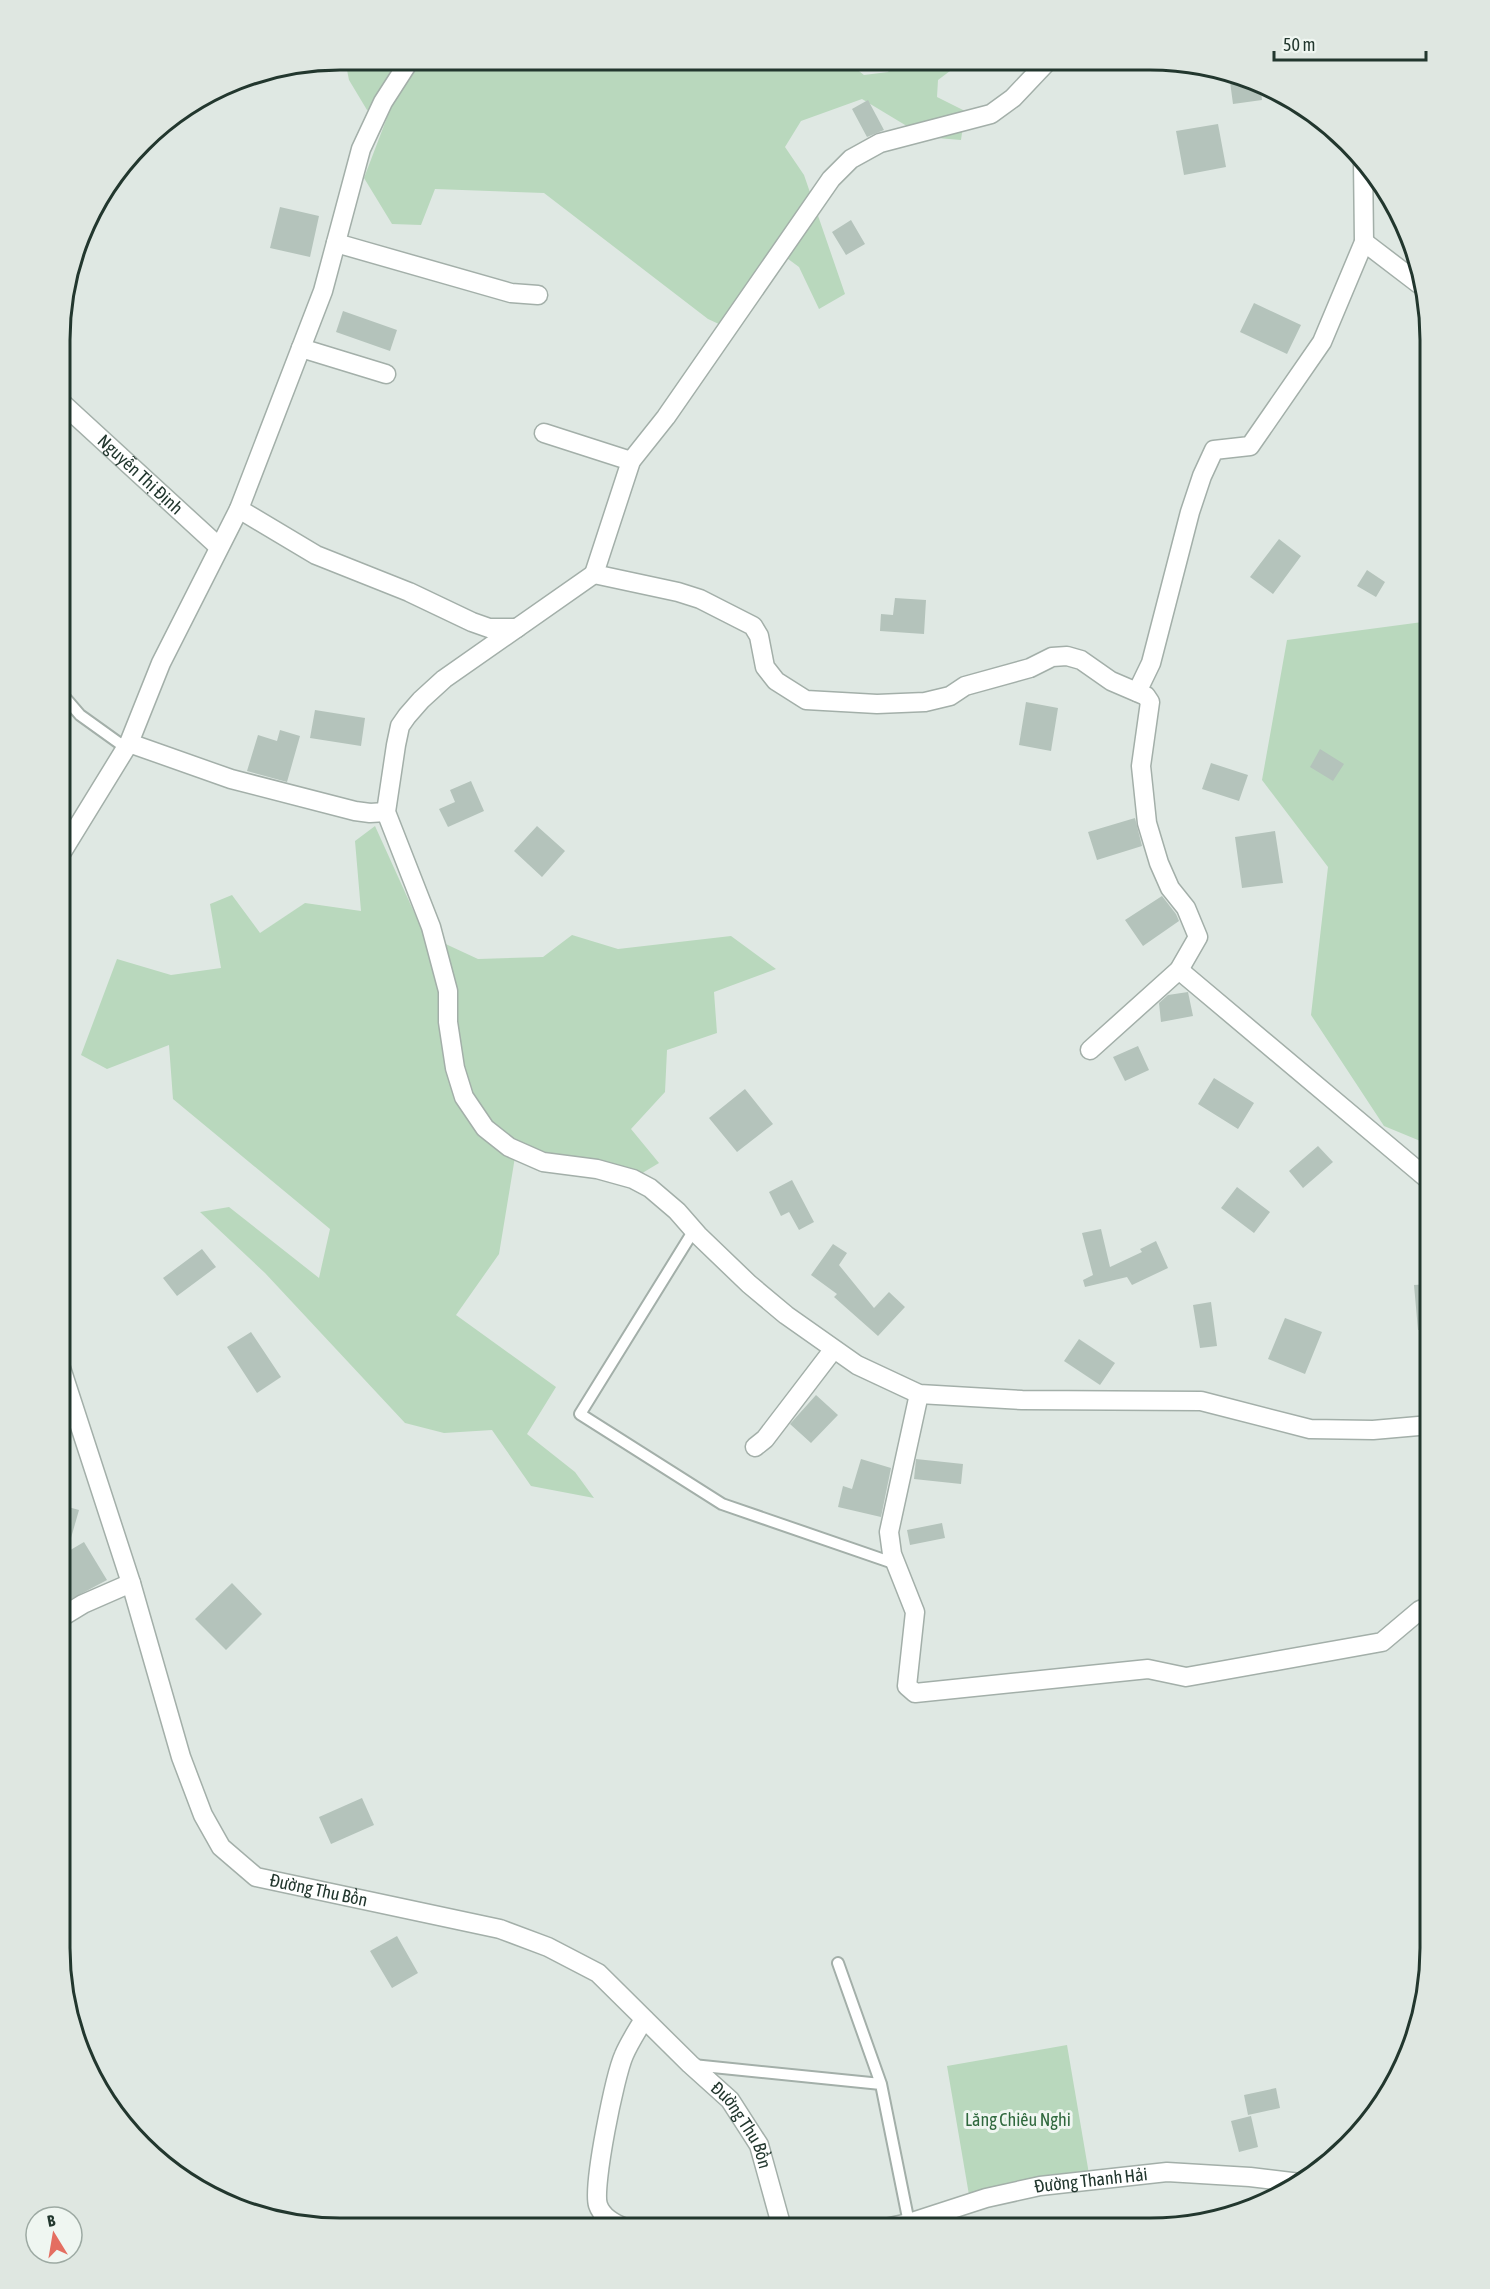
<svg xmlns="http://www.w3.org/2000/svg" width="1490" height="2289" viewBox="0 0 1490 2289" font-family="'Asap Condensed',sans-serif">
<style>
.green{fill:#b9d8bd}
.building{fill:#b4c3bb}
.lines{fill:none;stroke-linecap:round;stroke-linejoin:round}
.service-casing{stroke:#a3afa9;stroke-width:14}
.minor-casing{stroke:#a3afa9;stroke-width:21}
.service{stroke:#fff;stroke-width:10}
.minor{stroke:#fff;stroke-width:18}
.labels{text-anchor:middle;stroke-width:6;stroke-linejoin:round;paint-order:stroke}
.street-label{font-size:18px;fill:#22372e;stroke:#eff6f1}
.park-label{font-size:18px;fill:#30693e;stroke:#eff6f1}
.rim{fill:none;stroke:#22372e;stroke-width:3}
</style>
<rect width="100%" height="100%" fill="#dfe8e3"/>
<path class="green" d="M345 60 846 61 864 75 888 72 895 62H962L938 80 937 97 965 111 961 140 925 137 862 99 801 121 785 147 804 175 845 294 819 309 799 267 780 253 734 331 708 319 544 193 435 189 421 225 392 224 364 178 391 107 367 110 349 80Z
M1430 621V1145L1384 1126 1311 1015 1328 867 1262 780 1287 640Z
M375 826 424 934 478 959 543 957 572 935 618 949 731 936 776 969 714 992 717 1033 667 1050 665 1092 631 1129 659 1163 629 1181 515 1157 499 1254 456 1315 556 1387 527 1434 575 1472 594 1498 531 1486 492 1430 444 1433 405 1423 265 1273 200 1212 229 1207 319 1278 330 1229 173 1099 169 1045 107 1069 81 1055 117 959 171 975 221 968 210 904 232 895 260 933 305 903 361 911 355 841Z
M1067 2045 1089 2174 969 2195 947 2066Z"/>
<path class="building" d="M1229 74 1260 83 1262 100 1233 104Z
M868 100 884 130 867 137 852 109Z
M1218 124 1226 167 1184 175 1176 131Z
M280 207 319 216 310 257 270 248Z
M851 220 865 244 846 255 832 232Z
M1254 303 1301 325 1287 354 1240 332Z
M343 311 397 330 390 351 336 332Z
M1279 539 1301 556 1273 594 1250 577Z
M1367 570 1385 582 1376 597 1357 586Z
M895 598 926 600 924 634 880 631 881 614 893 615Z
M1026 702 1058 708 1051 751 1019 745Z
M315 710 365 718 361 746 310 738Z
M280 730 300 736 287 782 247 771 258 735 277 741Z
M1320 749 1344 764 1333 781 1310 767Z
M1211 763 1248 775 1239 801 1202 789Z
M471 781 484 811 448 827 439 809 455 802 450 790Z
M1135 818 1142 846 1097 860 1088 832Z
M537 826 565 851 542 877 514 851Z
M1275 831 1283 883 1242 888 1235 837Z
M1162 896 1176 914 1179 921 1143 946 1125 920Z
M1188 992 1193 1016 1161 1022 1159 1003 1168 995Z
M1138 1046 1149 1070 1125 1081 1113 1057Z
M1214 1078 1254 1103 1238 1129 1198 1104Z
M745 1089 773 1124 737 1152 709 1118Z
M1318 1146 1333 1162 1303 1188 1289 1171Z
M792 1180 814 1222 799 1230 789 1212 781 1216 769 1192Z
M1237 1187 1270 1212 1254 1233 1221 1208Z
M1101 1229 1110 1267 1142 1252 1140 1249 1156 1241 1168 1268 1132 1285 1127 1277 1085 1287 1083 1280 1093 1275 1082 1233Z
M833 1244 847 1253 839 1265 874 1308 889 1292 905 1307 878 1336 834 1297 837 1294 811 1275Z
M202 1249 216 1267 177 1296 163 1278Z
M1430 1284V1330H1418L1414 1285Z
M1211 1302 1217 1346 1200 1348 1193 1305Z
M1285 1318 1322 1332 1305 1374 1268 1359Z
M251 1332 281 1377 257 1393 227 1347Z
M1079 1339 1115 1363 1100 1385 1064 1361Z
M816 1395 838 1415 811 1443 790 1424Z
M861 1459 891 1468 881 1517 838 1507 843 1486 852 1489Z
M916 1459 963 1464 961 1484 914 1479Z
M61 1505 79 1510 67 1552 84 1542 107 1580 60 1605Z
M942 1523 945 1538 910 1545 907 1530Z
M232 1583 262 1614 226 1650 195 1619Z
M362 1798 374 1825 331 1844 319 1817Z
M397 1936 418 1973 392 1988 370 1951Z
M1276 2088 1280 2108 1248 2115 1244 2095Z
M1251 2116 1258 2147 1239 2152 1231 2121Z"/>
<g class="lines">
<defs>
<path id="service" d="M62 694 80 715 126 748
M694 1230 580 1414 722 1504 896 1564
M838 1963 881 2084 909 2223
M693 2065 881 2084"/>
<g id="minor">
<path d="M1047 62 1013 98 991 114 880 143 851 159 831 179 666 417 631 461 594 574 678 592 700 599 753 626 759 636 765 667 776 681 806 700 877 704 925 702 950 696 965 686 1030 668 1052 657 1067 656 1081 660 1111 681 1146 696 1150 702 1141 766 1147 823 1159 863 1170 888 1186 908 1198 937 1179 970 1090 1050"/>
<path d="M1364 242 1419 284"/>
<path d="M336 243 511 293 538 295"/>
<path d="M301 348 323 291 361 149 383 102 410 60"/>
<path id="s1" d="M62 403 219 547"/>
<path d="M544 433 631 461"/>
<path d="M239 509 316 555 409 592 472 622 489 628H517"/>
<path d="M594 574 444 679 421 700 407 716 400 726 396 745 386 812 431 927 448 991V1022L455 1068 464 1097 485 1128 509 1147 543 1162 597 1169 633 1179 650 1188 677 1211 698 1235 749 1284 786 1315 857 1365 919 1394 1022 1400 1201 1401 1310 1429 1373 1430 1430 1425"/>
<path d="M1137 692 1151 663 1190 512 1202 476 1214 450 1250 446 1322 342 1364 242 1363 160"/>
<path d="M129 743 231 779 355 811 370 813 386 812"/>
<path d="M62 852 129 743 161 663 239 509 301 348 386 374"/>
<path d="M1179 970 1430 1181"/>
<path id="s2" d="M61 1368 131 1583 181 1757 203 1815 221 1847 256 1877 500 1929 548 1947 598 1973 690 2064 730 2100 759 2145 782 2228"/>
<path d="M919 1394 889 1532 892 1554 915 1612 907 1686 915 1693 1148 1669 1186 1677 1382 1642 1420 1610 1430 1606"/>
<path d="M755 1447 765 1439 833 1350"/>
<path d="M60 1618 83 1604 131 1583"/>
<path d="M626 2228C615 2224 602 2217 598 2205 592 2187 615 2075 624 2055 629 2043 637 2031 644 2019"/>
<path id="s3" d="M885 2228 909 2223 986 2198 1040 2186 1167 2172 1250 2177 1300 2183"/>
</g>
</defs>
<use href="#service" class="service-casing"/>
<use href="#minor" class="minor-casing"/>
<use href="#service" class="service"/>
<use href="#minor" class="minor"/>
</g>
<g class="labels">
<g class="street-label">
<text dy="6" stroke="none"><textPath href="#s1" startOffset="106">Nguyễn Thị Định</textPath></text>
<text dy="6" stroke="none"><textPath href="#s2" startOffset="616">Đường Thu Bồn</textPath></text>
<text dy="6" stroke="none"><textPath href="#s2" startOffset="1120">Đường Thu Bồn</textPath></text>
<text dy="6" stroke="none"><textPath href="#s3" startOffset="212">Đường Thanh Hải</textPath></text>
</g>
<g class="park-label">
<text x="1018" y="2126">Lăng Chiêu Nghi</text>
</g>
</g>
<path d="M0 0H1490V2289H0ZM340 70H1150A270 270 0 0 1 1420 340V1948A270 270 0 0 1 1150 2218H340A270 270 0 0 1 70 1948V340A270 270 0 0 1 340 70Z" fill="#dfe7e1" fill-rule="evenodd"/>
<path class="rim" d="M340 70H1150A270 270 0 0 1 1420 340V1948A270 270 0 0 1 1150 2218H340A270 270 0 0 1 70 1948V340A270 270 0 0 1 340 70Z"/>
<g transform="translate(54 2235) rotate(349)"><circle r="28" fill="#eff6f1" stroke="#9daaa3" stroke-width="1.5"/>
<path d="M0-4.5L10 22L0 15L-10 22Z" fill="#e46e61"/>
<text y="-9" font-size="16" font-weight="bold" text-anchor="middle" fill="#22372e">B</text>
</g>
<path d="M1274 51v9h152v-9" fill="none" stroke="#22372e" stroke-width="3"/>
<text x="1283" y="51" font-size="18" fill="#22372e" stroke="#eff6f1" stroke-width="4.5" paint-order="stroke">50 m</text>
</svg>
